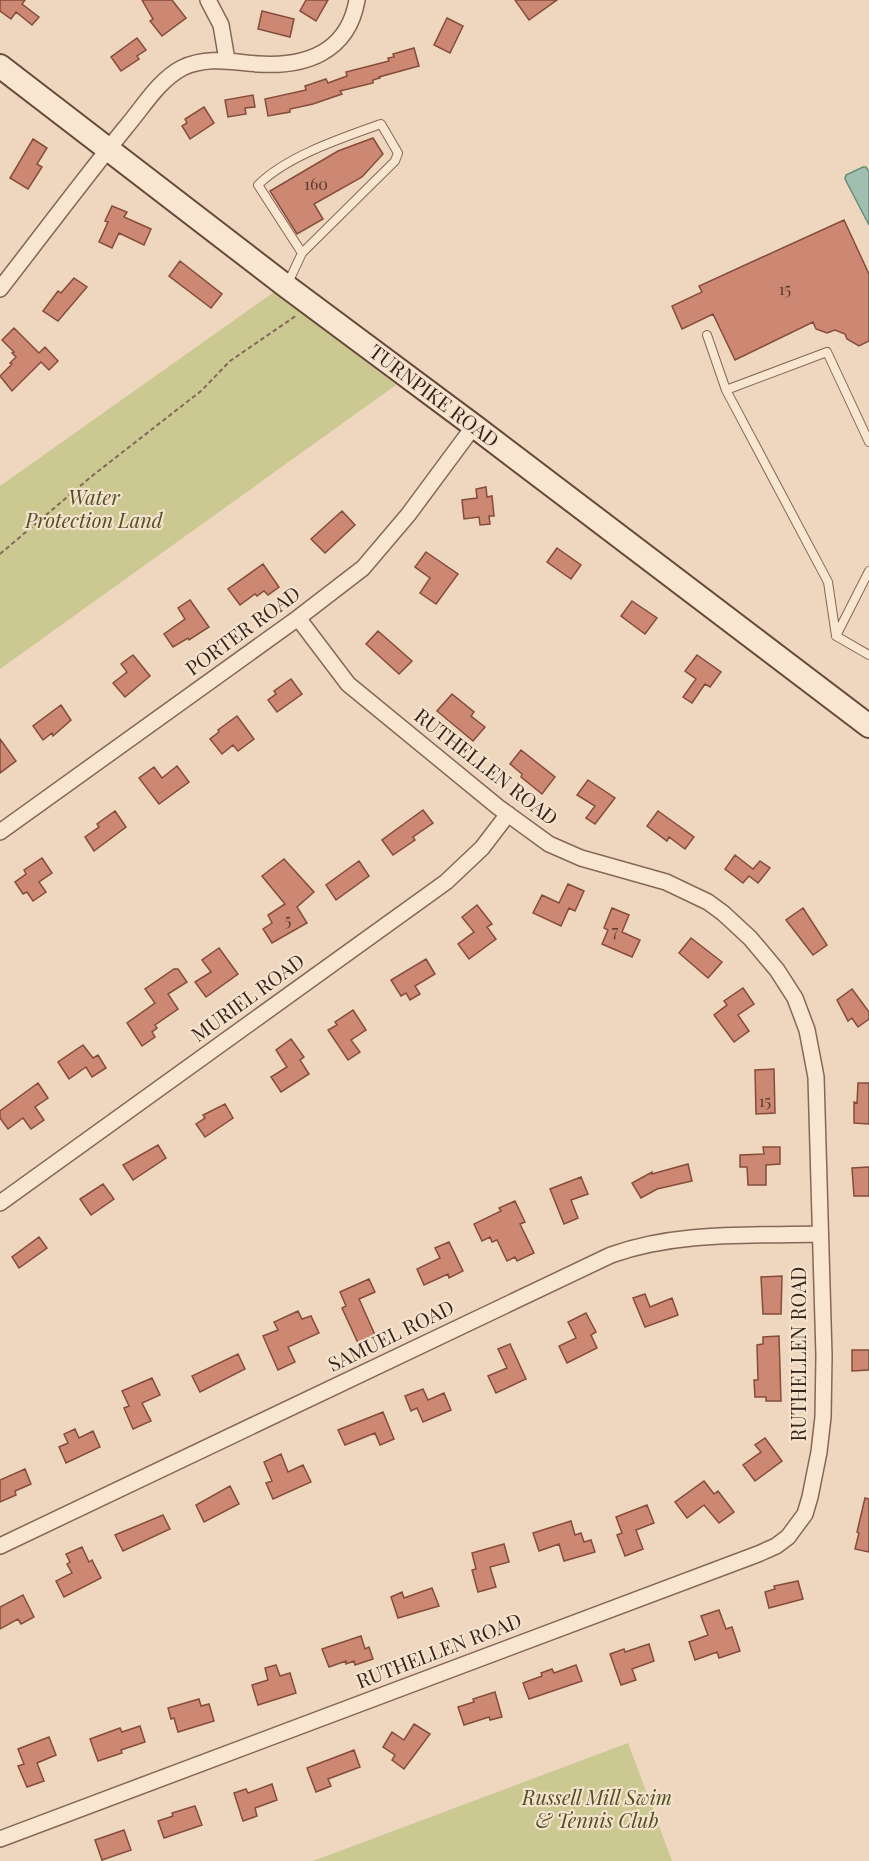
<svg xmlns="http://www.w3.org/2000/svg" width="869" height="1861" viewBox="0 0 869 1861" font-family="'Playfair Display',serif">
<style>
.green{fill:#cbc892}
.water{fill:#a1bfb1;stroke:#698c7d;stroke-width:1.5}
.building{fill:#cc8873;stroke:#854c3c;stroke-width:1.5}
.lines{fill:none;stroke-linecap:round;stroke-linejoin:round}
.service-casing{stroke:#866757;stroke-width:10}
.minor-casing{stroke:#866757;stroke-width:18}
.secondary-casing{stroke:#67493a;stroke-width:26}
.path{stroke:#866757;stroke-width:2;stroke-dasharray:4.5 3;stroke-linecap:butt}
.service{stroke:#f9e6d1;stroke-width:8}
.minor{stroke:#f9e6d1;stroke-width:15}
.secondary{stroke:#f9e6d1;stroke-width:22}
.labels{text-anchor:middle;stroke-width:4.5;stroke-linejoin:round;paint-order:stroke}
.number-label{font-size:16px;fill:#5b3c31}
.street-label{font-size:20px;fill:#35231b;stroke:#f5e2cd}
.park-label{font-size:20px;font-style:italic;fill:#4e5122;stroke:#f5e2cd}
</style>
<rect width="100%" height="100%" fill="#eed7be"/>
<path class="green" d="M274 292 396 385 0 669V486Z
M628 1743 672 1861H313Z"/>
<path class="water" d="M863 167H866L869 172V225L845 179 846 175Z"/>
<path class="building" d="M0 0H25L22 4 39 17 32 25 16 12 11 19 0 11Z
M142 0H172L186 18 162 36 150 21 153 19Z
M306 0H328L316 21 300 11Z
M515 0H557L529 20Z
M262 11 294 19 290 37 258 29Z
M447 18 463 26 450 53 434 45Z
M137 38 146 50 137 56 139 59 121 71 111 57Z
M414 48 419 66 379 77 380 78 373 80V83L340 91 342 94 313 104 290 109V112L268 116 265 99 306 90 305 86 326 79 328 83 347 76 346 72 389 61 388 58 394 57 393 54Z
M253 95 255 107 245 108 246 114 228 117 225 100Z
M204 107 214 123 190 139 182 126 187 123 185 119Z
M373 138 383 154 362 177 314 204 323 219 297 234 270 191 338 151Z
M33 139 47 148 37 164 42 167 28 189 10 178Z
M112 206 127 212 124 217 151 229 144 245 119 233 112 248 99 242 108 222 105 221Z
M844 220 869 274V341L859 346 847 339 845 334 835 330 827 333 816 329 813 322 735 360 713 314 682 329 672 306 702 292 699 286Z
M180 261 222 294 211 308 169 276Z
M74 278 87 287 58 321 43 311 58 291 61 293Z
M14 328 39 353 45 347 58 361 49 370 41 362 12 391 0 376 12 364 10 363 16 357 12 353 14 352 2 340Z
M486 487 487 497 492 496 494 516H489L490 524 480 525 479 517 464 519 462 500 477 498 476 489Z
M342 511 355 525 325 553 311 539Z
M557 548 581 565 571 579 547 562Z
M426 552 458 574 436 604 420 593 430 578 415 567Z
M263 564 279 587 268 595 264 591 257 596 255 594 240 605 228 589Z
M190 600 209 627 189 640 188 638 173 647 164 634 185 619 178 608Z
M632 601 657 618 645 634 621 616Z
M378 631 412 661 399 674 366 644Z
M133 655 150 676 125 697 113 683 127 672 121 664Z
M697 655 721 672 710 687 705 684 692 703 683 697 696 679 685 671Z
M291 679 302 694 277 712 268 700 276 694 274 691Z
M452 694 474 712 471 716 485 727 473 741 437 711Z
M61 705 71 720 53 736 52 733 43 740 33 726Z
M237 716 254 739 238 751 233 745 222 754 210 739 219 732 218 730Z
M0 739 16 761 0 773Z
M521 750 555 777 542 794 521 777 522 774 510 764Z
M177 766 189 782 159 804 139 778 154 767 162 778Z
M588 780 615 798 595 824 586 818 595 806 577 795Z
M423 810 433 823 413 837 415 840 393 855 382 840Z
M115 811 126 827 94 851 85 837 99 827 97 824Z
M658 811 694 837 685 849 669 837 667 841 647 826Z
M735 855 753 869 760 861 770 868 758 883 749 876 743 883 725 869Z
M42 858 52 873 39 882 46 892 33 901 27 892 23 894 15 882 26 874 24 870Z
M284 859 314 892 297 907 307 923 272 943 263 929 272 923 268 915 285 904 262 876Z
M359 861 369 876 336 900 326 885Z
M568 884 584 891 575 911 569 908 561 926 533 913 542 895 559 903Z
M477 905 492 924 487 927 496 939 469 959 458 944 474 932 462 917Z
M612 908 629 915 622 932 640 940 632 957 602 944 608 930 604 928Z
M803 908 827 945 813 955 786 920Z
M691 938 722 962 708 978 679 953Z
M219 948 238 974 206 997 195 982 211 972 202 960Z
M426 959 435 974 415 986 420 994 410 1000 406 993 401 996 391 980Z
M174 969H178L187 982 168 994 178 1009 155 1025 157 1028 152 1032 155 1037 142 1046 127 1023 155 1003 145 989Z
M743 988 754 1004 738 1015 749 1031 734 1042 714 1015 727 1005 724 1001Z
M852 989 869 1012V1019L858 1027 852 1018 848 1021 837 1000Z
M353 1010 366 1030 351 1040 360 1052 348 1060 328 1030 337 1025 335 1022Z
M291 1039 304 1057 300 1060 309 1074 281 1092 271 1077 287 1067 276 1050Z
M83 1045 93 1058 98 1055 106 1068 92 1077 86 1067 69 1079 58 1062Z
M774 1069 775 1113 756 1114 755 1070Z
M38 1083 48 1098 35 1107 44 1120 31 1129 23 1118 8 1129 0 1118V1111Z
M858 1083H869V1124L854 1123V1102L857 1103Z
M225 1104 233 1118 205 1137 196 1124 205 1118 203 1115Z
M158 1145 166 1158 133 1180 123 1165Z
M763 1147H780V1164L766 1165V1185H748L747 1167H740V1155L764 1154Z
M688 1164 692 1181 657 1189 641 1198 632 1183 652 1172V1174Z
M869 1167V1196H854L852 1168Z
M581 1177 588 1194 571 1200 578 1218 564 1224 550 1189Z
M103 1184 114 1199 91 1215 80 1199Z
M515 1201 525 1222 520 1224 534 1253 517 1261 515 1257 507 1261 497 1240 492 1242 490 1237 482 1241 474 1224 501 1211 499 1208Z
M39 1237 47 1248 19 1268 12 1257Z
M449 1242 463 1271 449 1278 448 1274 424 1285 417 1269 440 1258 435 1248Z
M782 1276 781 1314H763L761 1277Z
M369 1279 375 1292 359 1299 375 1335 358 1343 342 1308 346 1306 340 1292Z
M645 1294 650 1307 672 1298 678 1315 645 1327 633 1298Z
M298 1311 302 1319 311 1316 319 1333 288 1347 295 1362 278 1370 263 1336 278 1330 274 1322Z
M586 1313 596 1332 591 1335 597 1348 567 1363 559 1346 576 1338 568 1322Z
M779 1336 781 1401H766V1397H755L754 1380H758L757 1345 763 1344V1337Z
M510 1344 526 1379 496 1393 488 1376 507 1368 498 1349Z
M852 1350H869V1370L852 1371Z
M238 1354 245 1369 200 1392 192 1376Z
M152 1378 160 1395 142 1403 151 1421 133 1429 124 1408 129 1406 122 1391Z
M423 1389 428 1400 444 1393 451 1410 423 1422 417 1408 411 1411 405 1396Z
M383 1412 394 1439 380 1445 375 1433 345 1445 338 1430Z
M75 1429 79 1438 93 1431 100 1447 66 1463 59 1447 68 1443 64 1434Z
M765 1438 782 1461 755 1481 743 1465 761 1452 755 1445Z
M281 1454 288 1472 303 1465 311 1482 273 1499 266 1483 272 1481 264 1462Z
M25 1469 31 1484 15 1491 16 1495 0 1502V1480Z
M704 1481 714 1494 718 1491 734 1512 719 1523 704 1505 687 1518 675 1502Z
M230 1486 239 1504 204 1522 196 1505Z
M865 1498 869 1499V1552L855 1549 859 1533 857 1532Z
M647 1505 654 1523 636 1530 643 1549 625 1556 617 1535 622 1533 616 1517Z
M163 1515 170 1529 123 1551 115 1535Z
M571 1521 575 1535 581 1533 584 1542 591 1540 595 1552 564 1561 559 1544 539 1551 533 1533Z
M504 1544 509 1562 490 1567 496 1587 478 1592 472 1570 476 1569 472 1553Z
M82 1547 89 1562 92 1560 101 1578 64 1597 56 1581 72 1573 67 1564 70 1562 66 1554Z
M798 1581 803 1599 769 1608 765 1592 775 1589 774 1586Z
M432 1588 439 1606 398 1618 391 1597 402 1592 404 1598Z
M23 1595 34 1617 21 1624 18 1619 0 1629V1607Z
M719 1610 726 1629 732 1627 740 1651 719 1658 717 1652 695 1660 689 1642 708 1635 701 1616Z
M361 1636 365 1649 369 1647 373 1659 355 1665 354 1661 346 1664V1661L329 1667 322 1649Z
M649 1644 654 1661 632 1669 636 1680 621 1685 610 1654 624 1649 625 1652Z
M276 1665 280 1676 290 1673 296 1693 258 1705 252 1685 268 1680 265 1668Z
M576 1665 582 1681 529 1699 523 1683 542 1676 541 1673 552 1669 554 1673Z
M495 1692 502 1717 490 1720 489 1717 464 1725 458 1707 474 1702 473 1699Z
M199 1699 201 1706 209 1704 214 1721 178 1732 174 1718 171 1719 168 1708Z
M414 1724 430 1734 404 1769 392 1760 395 1755 383 1747 392 1732 404 1740Z
M140 1726 145 1742 121 1750 122 1753 98 1761 90 1739 120 1728 122 1732Z
M49 1737 56 1755 37 1763 44 1781 27 1787 18 1766 24 1764 18 1749Z
M354 1750 360 1767 328 1779 331 1786 316 1792 307 1768Z
M272 1784 277 1800 255 1808 257 1816 243 1821 234 1793 246 1789 248 1793Z
M195 1806 202 1825 164 1838 158 1821 173 1816 172 1813Z
M124 1830 131 1850 102 1860 95 1840Z"/>
<g class="lines">
<defs>
<path id="service" d="M287 285 302 253 395 161 398 153 381 124C342 138 287 156 258 185L302 253
M707 335 726 390
M869 442 827 352 726 390 828 582 836 636 869 655
M836 636 869 571"/>
<path id="minor" d="M208 0 221 25 227 60
M0 289C42 235 83 180 126 127 143 107 159 80 182 68 207 56 232 62 258 64 306 67 348 52 357 0
M0 832 298 618 363 568 408 515 474 426
M0 1203 446 882 482 848 508 814
M0 1546 611 1255C678 1231 750 1236 819 1234
M0 1839 758 1554 776 1546 788 1537 805 1514 810 1497 819 1452 823 1417 824 1356 816 1077 807 1030 795 998 777 970 750 938 723 913 708 902 666 882 581 858 549 844 498 807 348 684 298 618"/>
<path id="secondary" d="M0 66 286 286 474 426 869 726"/>
</defs>
<use href="#service" class="service-casing"/>
<use href="#minor" class="minor-casing"/>
<use href="#secondary" class="secondary-casing"/>
<path class="path" d="M0 554 92 476 201 391 230 361 297 315"/>
<use href="#service" class="service"/>
<use href="#minor" class="minor"/>
<use href="#secondary" class="secondary"/>
</g>
<g class="labels">
<g class="number-label">
<text x="316" y="190">160</text>
<text x="785" y="295">15</text>
<text x="288" y="926">5</text>
<text x="615" y="937">7</text>
<text x="765" y="1107">15</text>
</g>
<g class="street-label">
<text transform="translate(434 396) rotate(37)" y="7">TURNPIKE ROAD</text>
<text transform="translate(243 631) rotate(-36)" y="7">PORTER ROAD</text>
<text transform="translate(486 767) rotate(38)" y="7">RUTHELLEN ROAD</text>
<text transform="translate(248 998) rotate(-36)" y="7">MURIEL ROAD</text>
<text transform="translate(391 1336) rotate(-26)" y="7">SAMUEL ROAD</text>
<text transform="translate(799 1354) rotate(-90)" y="7">RUTHELLEN ROAD</text>
<text transform="translate(439 1651) rotate(-21)" y="7">RUTHELLEN ROAD</text>
</g>
<g class="park-label">
<text x="94" y="505">Water<tspan x="94" dy="23">Protection Land</tspan></text>
<text x="597" y="1805">Russell Mill Swim<tspan x="597" dy="23">&amp; Tennis Club</tspan></text>
</g>
</g>
</svg>
